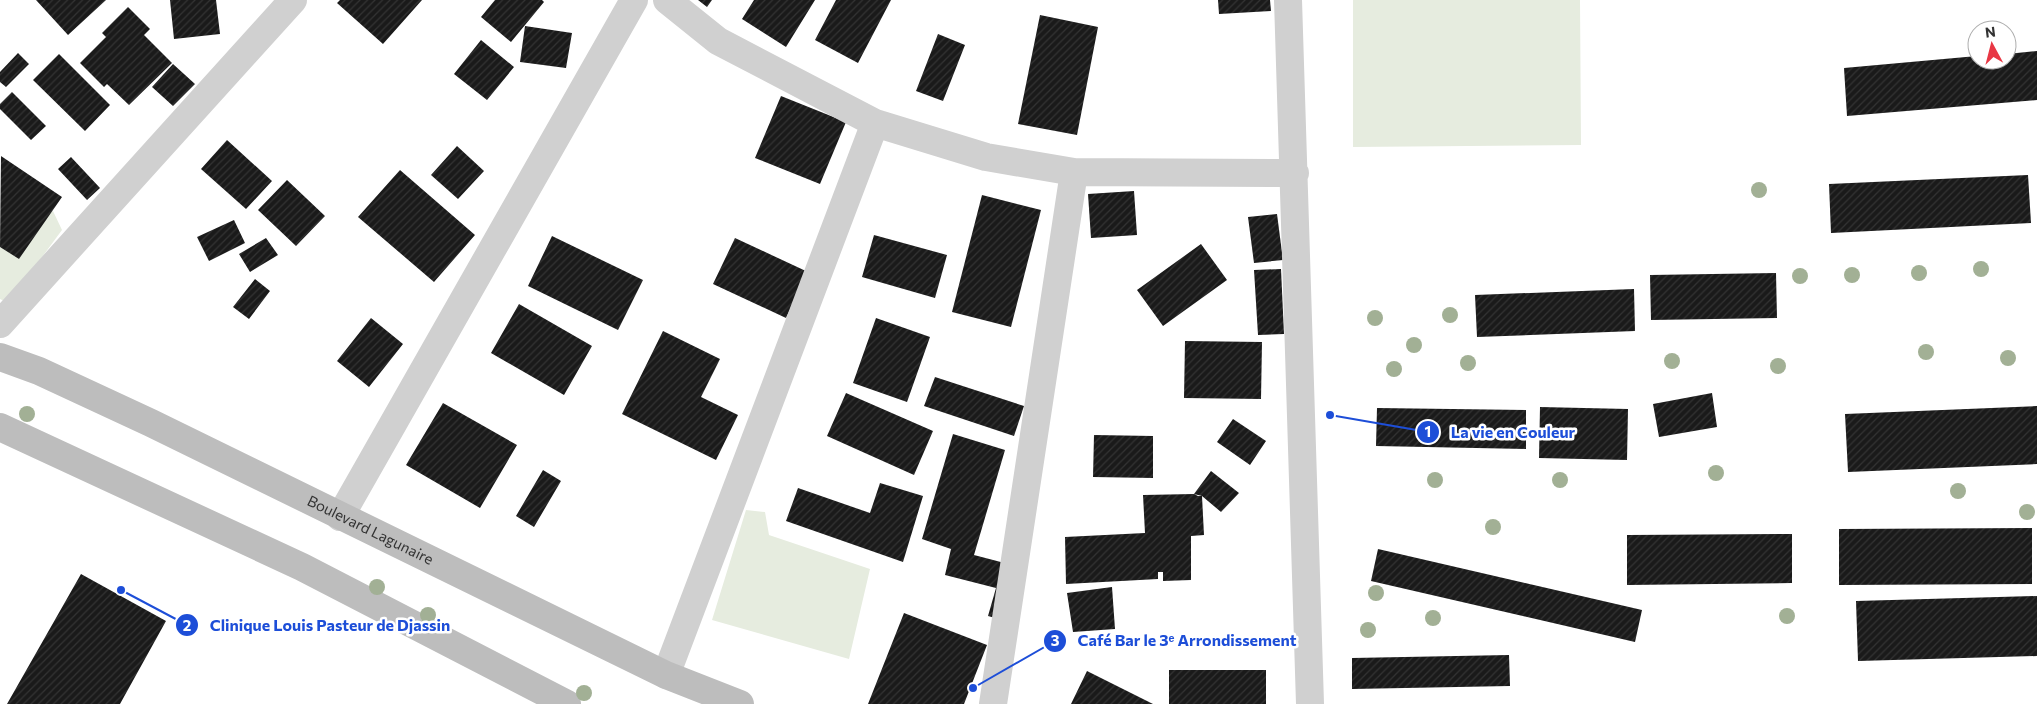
<svg xmlns="http://www.w3.org/2000/svg" width="2037" height="704" viewBox="0 0 2037 704" font-family="Commissioner,sans-serif">
<style>
.grass{fill:#e6ecdf}
.building{fill:url(#building-hatch)}
.lines{fill:none;stroke-linecap:round;stroke-linejoin:round}
.street{stroke:#d0d0d0;stroke-width:28}
.secondary{stroke:#bdbdbd;stroke-width:28}
.tree{fill:#a2b095}
.labels{text-anchor:middle;stroke-width:5;stroke-linejoin:round;paint-order:stroke}
.street-label{font-size:15px;fill:#333;stroke:#fff}
.leader{fill:none;stroke:#1d4ed8;stroke-width:2}
.callout-dot{fill:#1d4ed8;stroke:#fff;stroke-width:2}
.mark-label{font-size:15px;text-anchor:middle;font-weight:bold;fill:#fff}
.callout-label{font-size:16px;text-anchor:middle;font-weight:bold;fill:#1d4ed8;stroke:#fff;stroke-width:5;stroke-linejoin:round;paint-order:stroke}
</style>
<defs>
<pattern id="building-hatch" width="6" height="6" patternUnits="userSpaceOnUse" patternTransform="scale(1.25)"><rect width="6" height="6" fill="#1a1a1a"/><path d="M-1 1l2-2M0 6l6-6M5 7l2-2" fill="none" stroke="#333"/></pattern>
</defs>
<rect width="100%" height="100%" fill="#fff"/>
<path class="grass" d="M1353 0H1580L1581 145 1353 147Z
M53 211 62 230 8 303 0 299V248Z
M746 510 765 512 769 535 870 569 849 659 712 620Z"/>
<path class="building" d="M36 0H106L68 35Z
M170 0H216L220 34 174 39Z
M340 0H422L383 44 337 3Z
M495 0H542L544 2 511 42 481 17Z
M698 0H712L707 7Z
M754 0H815L786 47 742 19Z
M836 0H891L858 63 815 40Z
M1218 0H1270L1271 11 1219 14Z
M128 7 150 29 144 35 172 63 129 105 107 84 104 87 80 63 106 37 102 33Z
M1040 15 1098 27 1077 135 1018 124Z
M525 26 572 33 566 68 520 62Z
M938 34 965 45 943 101 916 91Z
M481 40 514 67 487 100 454 74Z
M2037 51V100L1847 116 1844 68 1977 56V60H2007V54Z
M18 53 29 64 6 87 0 82V72Z
M59 54 110 105 85 131 33 80Z
M173 64 195 84 173 106 152 87Z
M12 92 46 126 31 140 0 109V104Z
M781 96 846 122 820 184 755 158Z
M227 140 272 181 246 209 201 169Z
M457 146 484 171 458 199 431 175Z
M1 156 62 197 19 259 0 247Z
M71 157 100 188 87 200 58 169Z
M400 170 475 235 434 282 358 217Z
M2028 175 2031 223 1831 233 1829 184Z
M287 180 325 216 296 246 258 210Z
M1134 191 1137 235 1091 238 1088 194Z
M982 195 1041 210 1011 327 952 312Z
M1277 214 1283 260 1254 263 1248 217Z
M234 220 245 243 209 261 197 237Z
M874 235 947 255 935 298 862 277Z
M552 236 643 280 618 330 528 286Z
M266 238 278 255 250 272 239 254Z
M735 238 808 272 786 318 713 284Z
M1201 244 1227 280 1163 326 1137 290Z
M1281 269 1284 334 1258 335 1254 270Z
M1776 273 1777 318 1651 320 1650 275Z
M255 279 270 291 249 319 233 307Z
M1634 289 1635 331 1477 337 1475 295Z
M519 304 592 346 564 395 491 353Z
M371 318 403 344 369 387 337 361Z
M876 318 930 337 907 402 853 383Z
M663 331 720 359 701 397 738 415 716 460 622 414Z
M1185 341 1262 342 1261 399 1184 398Z
M935 377 1024 406 1014 436 924 406Z
M846 393 933 431 914 475 827 436Z
M1712 393 1717 427 1659 437 1653 404Z
M443 403 517 445 480 508 406 465Z
M2037 406V464L1848 472 1845 414Z
M1540 407 1628 409 1627 460 1539 458Z
M1377 408 1526 410V449L1376 446Z
M1233 419 1266 441 1250 465 1217 442Z
M953 434 1005 450 974 555 1024 568 1009 622 988 616 996 588 945 575 951 549 922 539Z
M1094 435 1153 436V478L1093 477Z
M543 470 561 481 534 527 516 516Z
M1211 471 1239 493 1221 512 1202 496 1204 535 1191 536V580L1163 581V572H1158V579L1066 584 1065 537 1145 533 1143 495 1194 494 1198 496H1202L1194 494Z
M880 483 923 496 903 562 786 521 798 488 870 513Z
M2032 528V584L1839 585V529Z
M1792 534V583L1627 585V535Z
M1378 549 1642 610 1635 642 1371 581Z
M81 574 166 621 120 704H7Z
M1112 587 1115 629 1073 632 1067 593Z
M2037 596V656L1858 661 1856 601Z
M904 613 987 645 964 704H868Z
M1509 655 1510 686 1352 689V658Z
M1169 670H1266V704H1169Z
M1087 671 1153 704H1071Z"/>
<g class="lines">
<path class="street" d="M667 0 718 41 875 123 986 157 1074 172 1295 173
M1288 0 1310 704
M0 324 293 0
M340 517 634 0
M666 675 875 123
M993 704 1074 172"/>
<g class="secondary">
<path id="s1" d="M0 357 39 371 151 423 666 675 740 704"/>
<path d="M0 427 302 567 567 704"/>
</g>
</g>
<g class="tree">
<circle cx="1759" cy="190" r="8"/>
<circle cx="1981" cy="269" r="8"/>
<circle cx="1919" cy="273" r="8"/>
<circle cx="1852" cy="275" r="8"/>
<circle cx="1800" cy="276" r="8"/>
<circle cx="1450" cy="315" r="8"/>
<circle cx="1375" cy="318" r="8"/>
<circle cx="1414" cy="345" r="8"/>
<circle cx="1926" cy="352" r="8"/>
<circle cx="2008" cy="358" r="8"/>
<circle cx="1672" cy="361" r="8"/>
<circle cx="1468" cy="363" r="8"/>
<circle cx="1778" cy="366" r="8"/>
<circle cx="1394" cy="369" r="8"/>
<circle cx="27" cy="414" r="8"/>
<circle cx="1716" cy="473" r="8"/>
<circle cx="1435" cy="480" r="8"/>
<circle cx="1560" cy="480" r="8"/>
<circle cx="1958" cy="491" r="8"/>
<circle cx="2027" cy="512" r="8"/>
<circle cx="1493" cy="527" r="8"/>
<circle cx="377" cy="587" r="8"/>
<circle cx="1376" cy="593" r="8"/>
<circle cx="428" cy="615" r="8"/>
<circle cx="1787" cy="616" r="8"/>
<circle cx="1433" cy="618" r="8"/>
<circle cx="1368" cy="630" r="8"/>
<circle cx="584" cy="693" r="8"/>
</g>
<g class="labels">
<g class="street-label">
<text dy="5" stroke="none"><textPath href="#s1" startOffset="409">Boulevard Lagunaire</textPath></text>
</g>
</g>
<path class="leader" d="M1330 415L1428 432M121 590L187 625M973 688L1055 641"/>
<g class="callout-dot">
<circle cx="1330" cy="415" r="5"/>
<circle cx="121" cy="590" r="5"/>
<circle cx="973" cy="688" r="5"/>
<circle cx="1428" cy="432" r="12"/>
<circle cx="187" cy="625" r="12"/>
<circle cx="1055" cy="641" r="12"/>
</g>
<g class="mark-label">
<text x="1428" y="437">1</text>
<text x="187" y="631">2</text>
<text x="1055" y="646">3</text>
</g>
<g class="callout-label">
<text x="1513" y="438">La vie en Couleur</text>
<text x="330" y="631">Clinique Louis Pasteur de Djassin</text>
<text x="1187" y="646">Café Bar le 3ᵉ Arrondissement</text>
</g>
<g transform="translate(1992 45) rotate(353)"><circle r="24" fill="#ffffff" stroke="#adadad"/>
<path d="M0-4L9 19L0 12L-9 19Z" fill="#e83744"/>
<text y="-8" font-size="14" font-weight="bold" text-anchor="middle" fill="#333333">N</text>
</g>
</svg>
